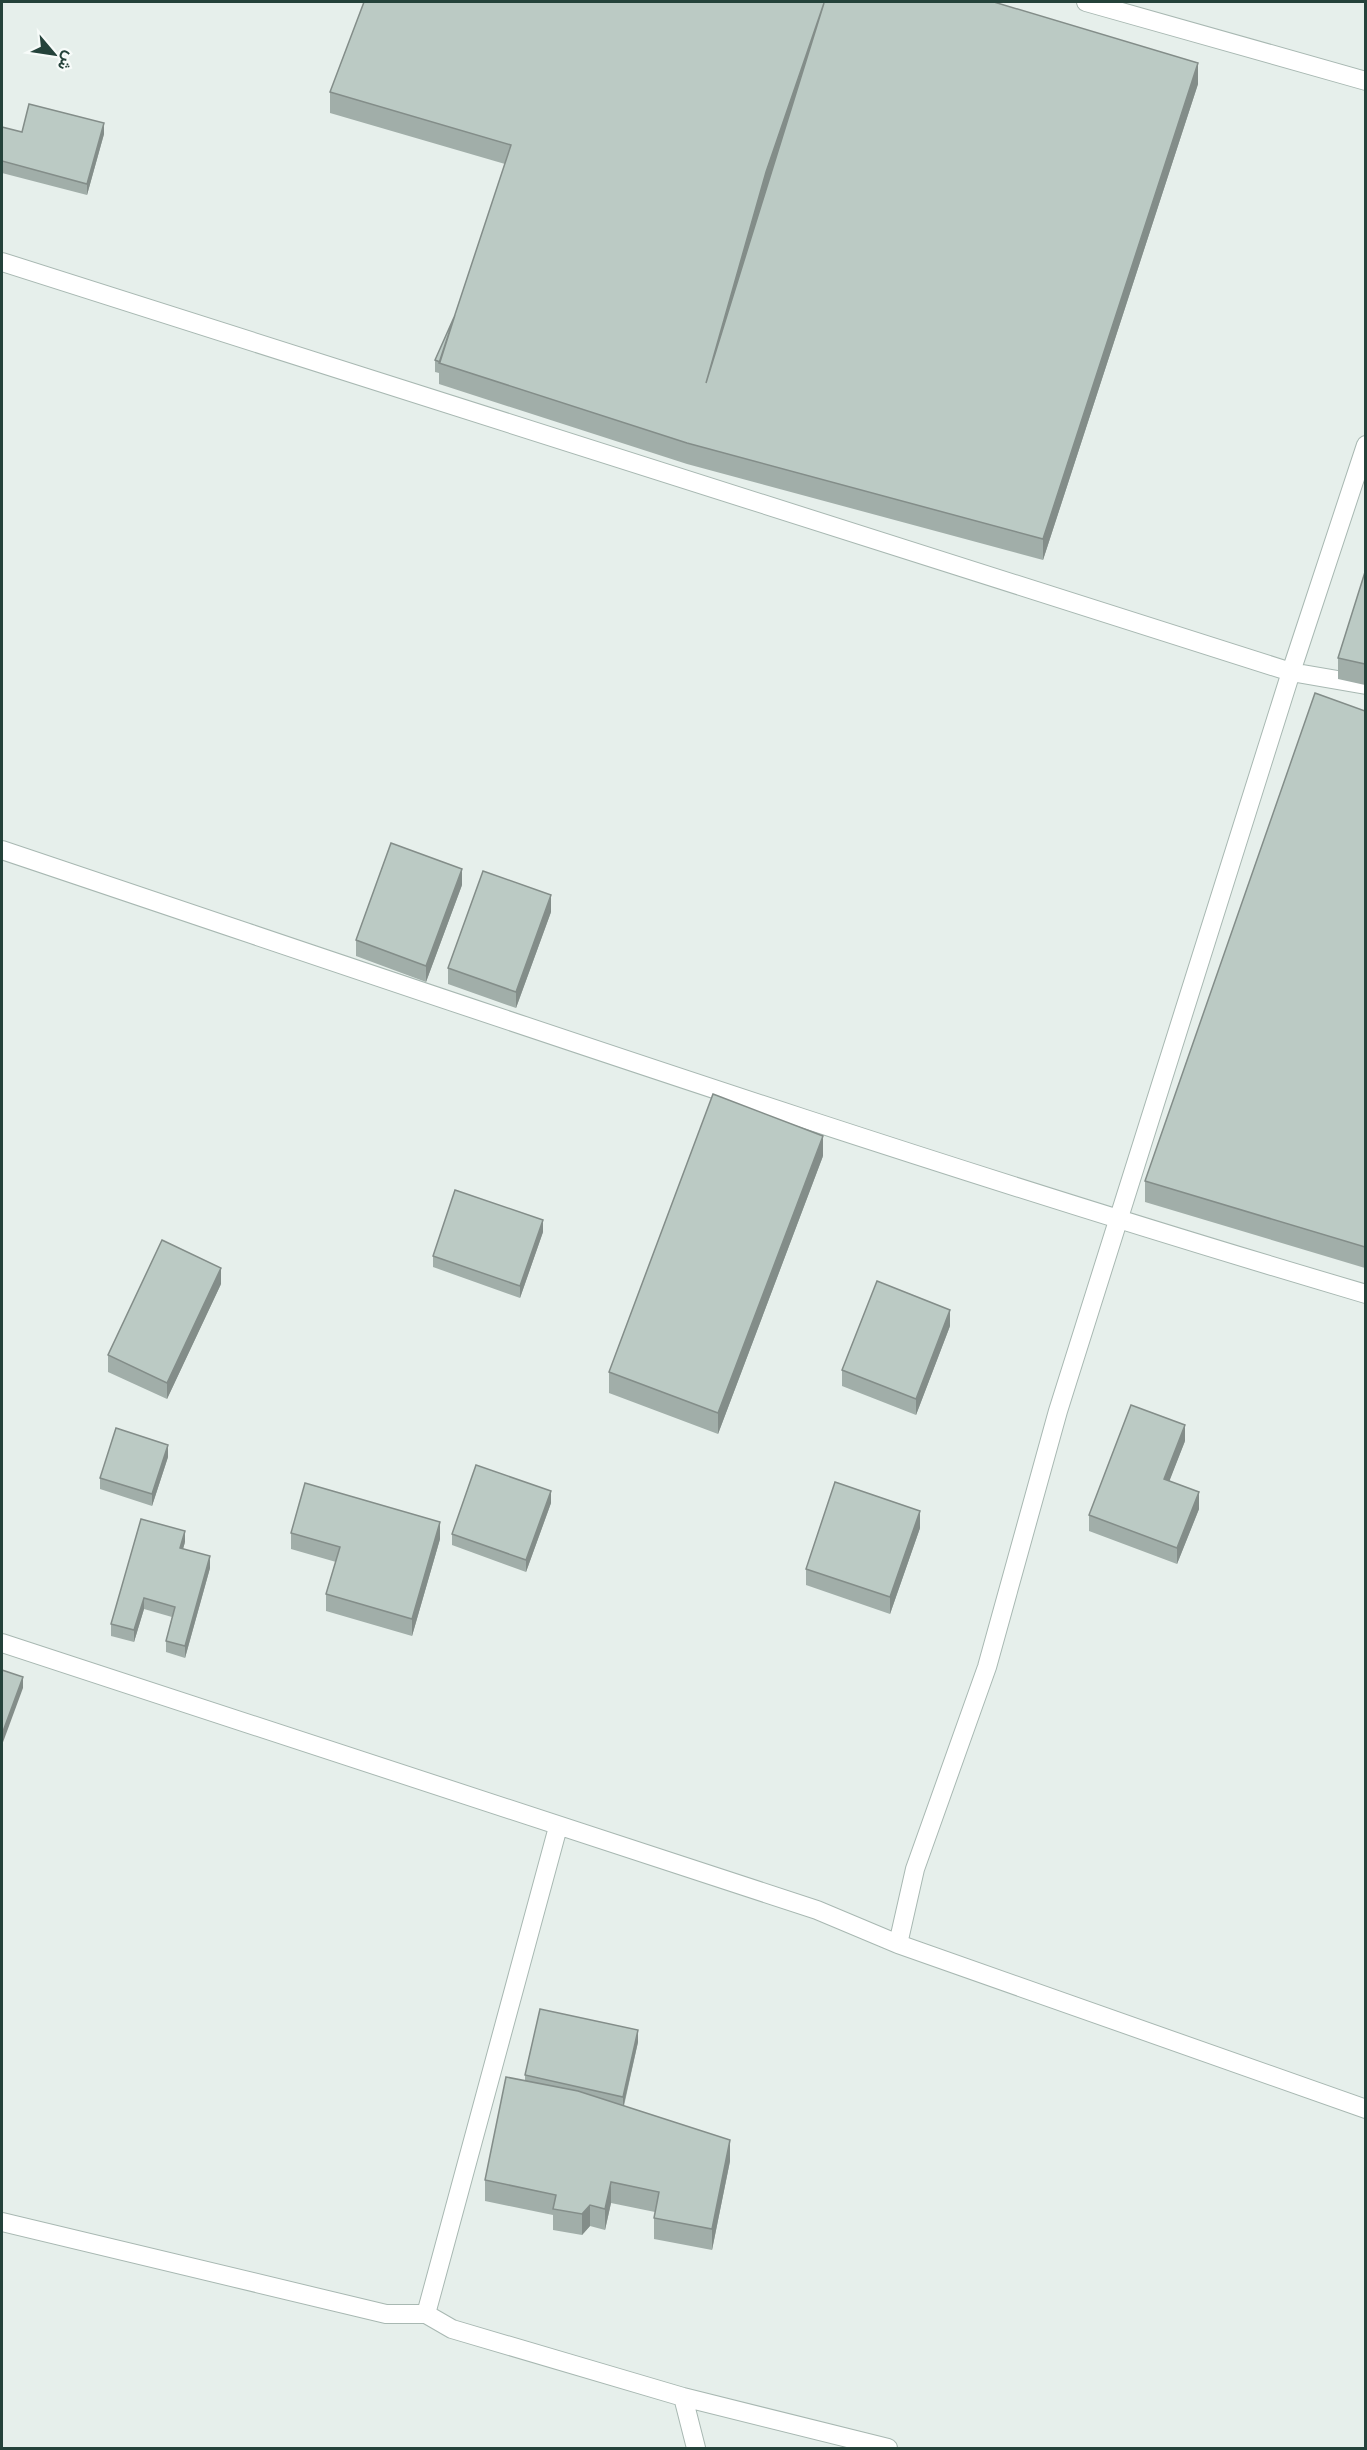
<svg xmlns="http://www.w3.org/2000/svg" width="1367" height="2450" viewBox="0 0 1367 2450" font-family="'Roboto Condensed',Vazirmatn,sans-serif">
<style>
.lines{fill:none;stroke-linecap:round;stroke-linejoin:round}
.minor-casing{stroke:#a8b8b2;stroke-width:20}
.minor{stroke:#fff;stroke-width:18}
.wall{fill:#a1aea9}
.shaded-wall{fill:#838d89}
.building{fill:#bbcac4;stroke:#838d89;stroke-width:1.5;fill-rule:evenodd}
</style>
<rect width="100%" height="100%" fill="#e6efeb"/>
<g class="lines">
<defs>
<path id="minor" d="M1086 2 1366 81
M2 262 1291 672 1366 445
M2 850C455 1002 907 1159 1366 1294
M2 1643 817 1910 898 1944 915 1869 987 1667 1058 1411 1291 672 1366 685
M898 1944 1366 2109
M2 2222 386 2314H426L558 1827
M426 2314 452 2329 683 2397 888 2448
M683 2397 696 2448"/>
</defs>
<use href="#minor" class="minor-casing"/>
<use href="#minor" class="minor"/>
</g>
<path class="wall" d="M1198 84 1043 560 687 464 439 384V373L435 372V360L455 315 505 164 330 113V92Z
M2 127 22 132 104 134 87 195 2 173Z
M1365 572V685L1338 679V658Z
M1365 711V1268L1145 1202V1181Z
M462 885 426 982 356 956V940Z
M551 912 516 1008 448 984V968Z
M823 1156 718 1434 609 1393V1372Z
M543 1232 520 1298 433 1267V1256Z
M221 1284 167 1399 108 1372V1355Z
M950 1326 916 1415 842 1386V1370Z
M1185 1441 1169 1481 1199 1509 1177 1564 1089 1531V1515Z
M168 1457 152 1506 100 1489V1478Z
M551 1503 526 1572 452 1545V1534Z
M920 1528 890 1614 806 1585V1569Z
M291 1533 440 1539 412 1636 326 1611V1594L336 1562 291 1549Z
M185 1542 183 1549 210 1568 185 1658 166 1652V1641L172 1617 144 1609 134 1642 111 1636V1624Z
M638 2042 624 2106 730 2161 712 2250 654 2239V2218L655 2212 611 2203 605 2230 590 2226 582 2235 553 2230V2215L485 2201V2180L525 2081V2075Z"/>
<path class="shaded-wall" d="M824 3 706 383 766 172Z
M1198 63V84L1043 560V539Z
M104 123V134L87 195V184Z
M462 869V885L426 982V966Z
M551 895V912L516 1008V992Z
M823 1136V1156L718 1434V1413Z
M543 1220V1232L520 1298V1286Z
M221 1268V1284L167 1399V1383Z
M950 1310V1326L916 1415V1399Z
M1185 1425V1441L1164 1495V1479Z
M168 1445V1457L152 1506V1494Z
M551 1491V1503L526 1572V1560Z
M1199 1492V1509L1177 1564V1548Z
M920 1511V1528L890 1614V1597Z
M440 1522V1539L412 1636V1619Z
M185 1531V1542L180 1559V1548Z
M210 1556V1568L185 1658V1646Z
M144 1598V1609L134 1642V1630Z
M23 1677V1688L2 1745V1734Z
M638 2030V2042L623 2108V2097Z
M730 2140V2161L712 2250V2229Z
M611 2182V2203L605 2230V2209Z
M590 2205V2226L582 2235V2214Z"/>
<path class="building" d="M364 2H994L1198 63 1043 539 687 443 439 363 511 145 330 92ZM824 3 706 383 766 172Z
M29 104 104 123 87 184 2 161V127L22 132Z
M455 315 440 362 435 360Z
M1365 572V664L1338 658Z
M1315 693 1365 711V1247L1145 1181Z
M391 843 462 869 426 966 356 940Z
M483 871 551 895 516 992 448 968Z
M713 1094 823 1136 718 1413 609 1372Z
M455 1190 543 1220 520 1286 433 1256Z
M162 1240 221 1268 167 1383 108 1355Z
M877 1281 950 1310 916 1399 842 1370Z
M1131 1405 1185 1425 1164 1479 1199 1492 1177 1548 1089 1515Z
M116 1428 168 1445 152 1494 100 1478Z
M476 1465 551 1491 526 1560 452 1534Z
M835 1482 920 1511 890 1597 806 1569Z
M305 1483 440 1522 412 1619 326 1594 340 1547 291 1533Z
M141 1519 185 1531 180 1548 210 1556 185 1646 166 1641 175 1607 144 1598 134 1630 111 1624Z
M2 1670 23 1677 2 1734Z
M540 2009 638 2030 623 2097 525 2075Z
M506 2077 578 2091 730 2140 712 2229 654 2218 659 2192 611 2182 605 2209 590 2205 582 2214 553 2209 556 2195 485 2180Z"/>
<rect width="1367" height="2450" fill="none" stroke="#24423a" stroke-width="6"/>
<g transform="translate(54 54) rotate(119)" stroke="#f7fbf9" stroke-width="4.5" paint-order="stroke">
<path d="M0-4.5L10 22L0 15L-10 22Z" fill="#24423a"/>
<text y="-9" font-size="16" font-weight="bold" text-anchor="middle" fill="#24423a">ش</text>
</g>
</svg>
